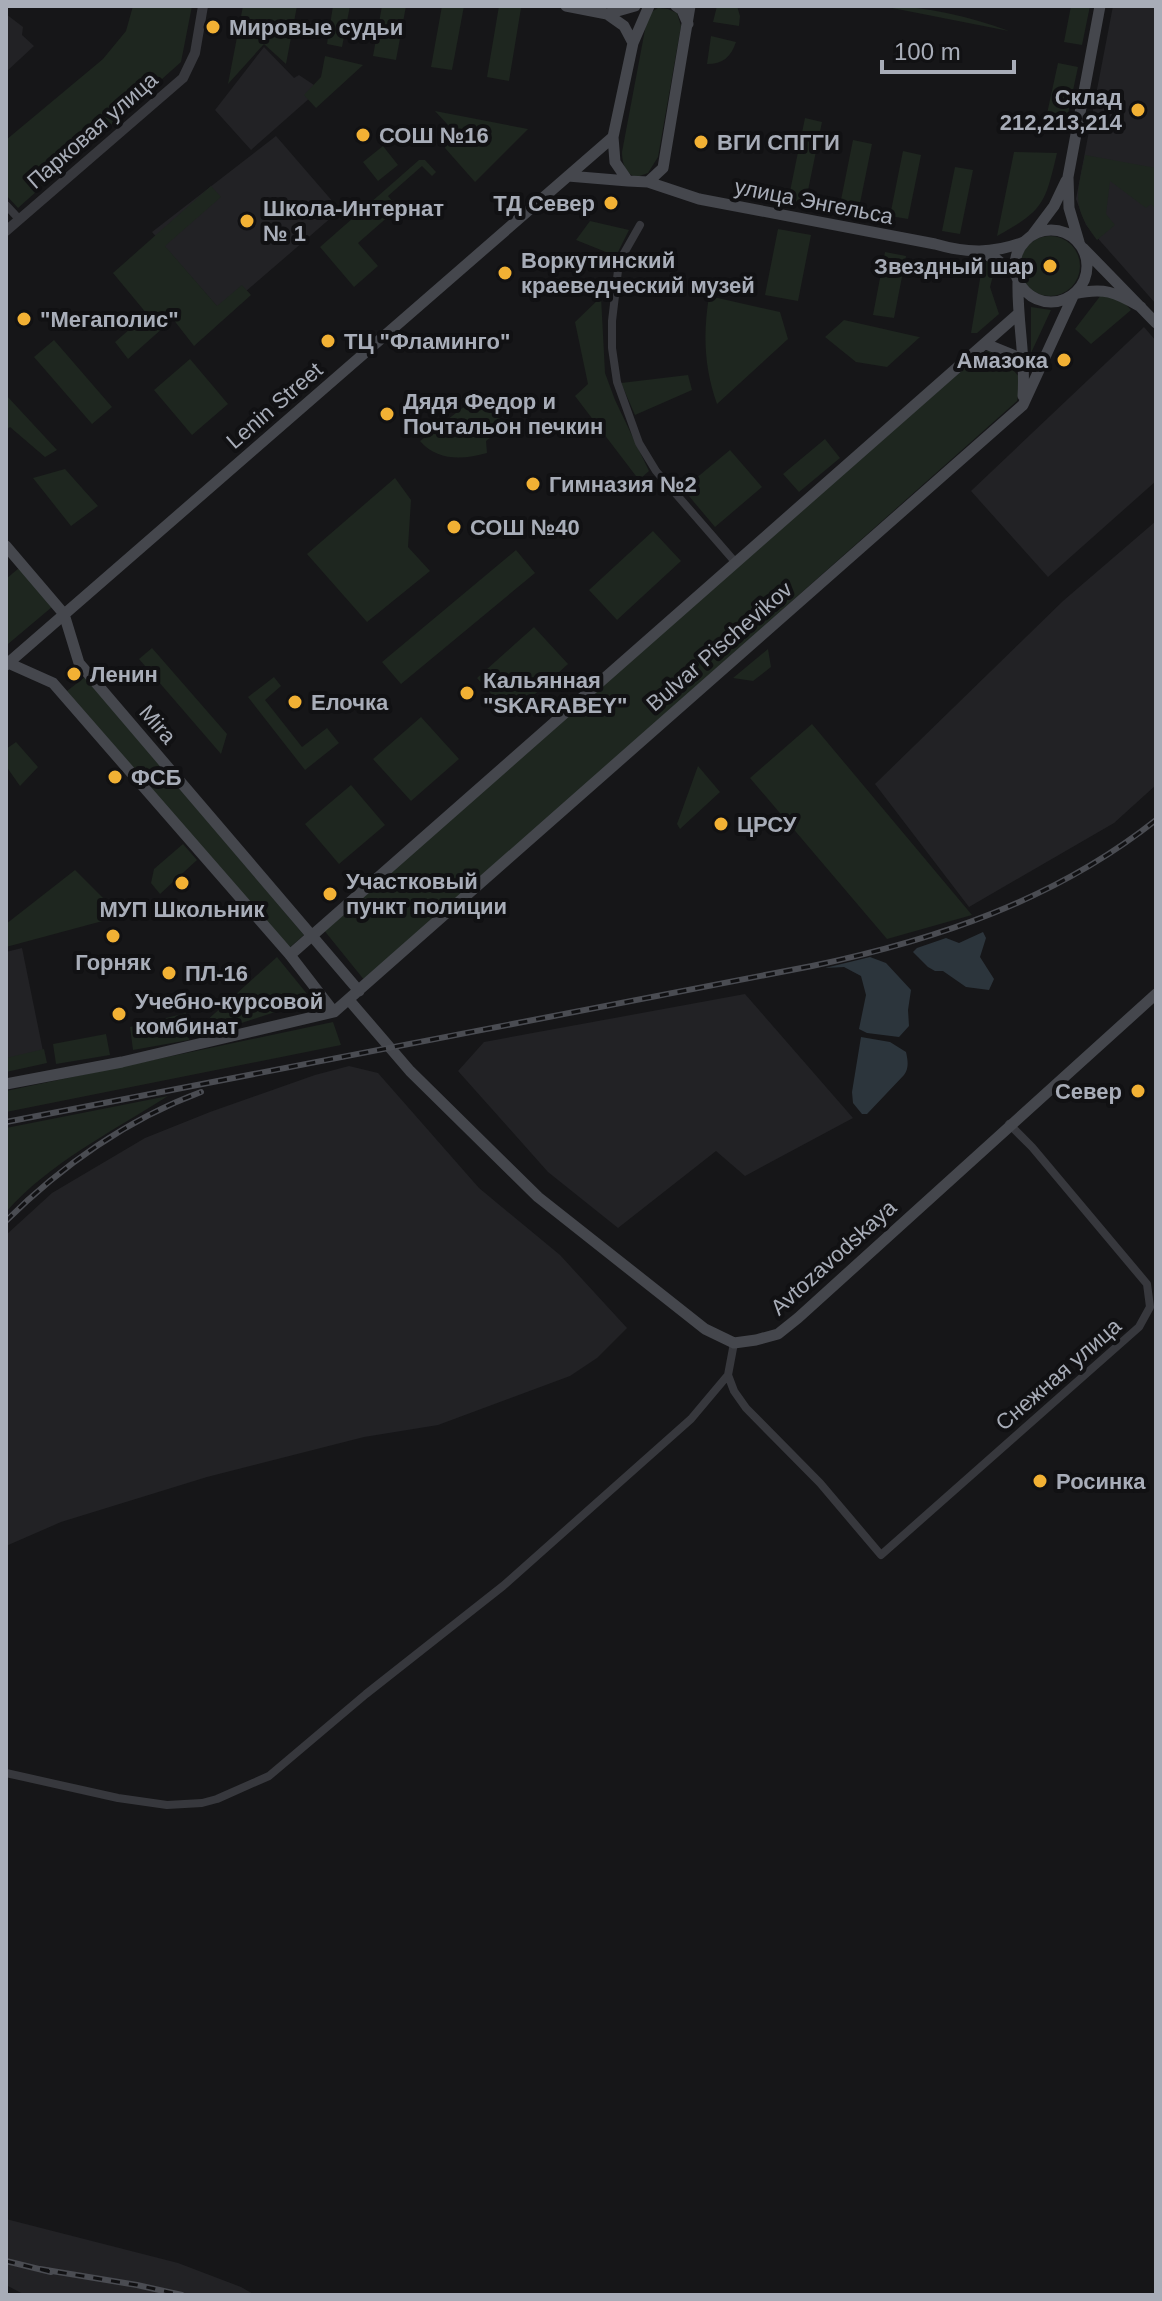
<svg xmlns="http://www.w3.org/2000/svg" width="1162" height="2301" viewBox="0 0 1162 2301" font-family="Arial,sans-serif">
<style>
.built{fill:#222225}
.green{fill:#1e261f}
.water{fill:#2c353c}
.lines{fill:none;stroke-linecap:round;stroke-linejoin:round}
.minor{stroke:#37383d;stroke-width:8}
.tertiary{stroke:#37383d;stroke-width:10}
.secondary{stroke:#45474d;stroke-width:11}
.rail-casing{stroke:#4a4c52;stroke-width:6}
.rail{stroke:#111113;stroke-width:3;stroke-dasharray:9;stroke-linecap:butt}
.poi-dot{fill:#f2b134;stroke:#111113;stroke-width:3}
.labels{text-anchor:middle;stroke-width:8;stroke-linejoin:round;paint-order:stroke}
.poi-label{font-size:22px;font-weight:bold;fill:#a8adb8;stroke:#111113;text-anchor:start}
.street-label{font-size:22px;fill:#a8adb8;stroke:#111113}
</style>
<rect width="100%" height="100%" fill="#161618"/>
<path class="built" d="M1113 6H1156V304L1086 225 1076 199Z
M6 14 23 27 22 35 34 46 6 72Z
M264 47 294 78 299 75 320 89 251 150 215 110Z
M276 136 340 210 222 312 152 232Z
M1144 327 1156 341V481L1048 577 971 491Z
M1156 521V785L1114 823 969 907 875 784 1063 601Z
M22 948 43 1051 6 1059V952Z
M745 994 853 1118 745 1176 716 1151 618 1228 548 1172 458 1071 484 1042Z
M349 1066 378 1073 479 1188 560 1255 627 1328 597 1358 570 1376 438 1425 364 1437 207 1477 61 1522 6 1546V1235L52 1193 145 1138 210 1112 315 1075Z
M6 2219 178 2263 241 2287 255 2295H25L6 2285Z"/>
<path class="green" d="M133 6H192L181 62 18 208 6 195V140L103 59 126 31Z
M243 6H297L286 64 264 44 228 84Z
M333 6H350L342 47 327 44Z
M382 6H406L396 60 373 56Z
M442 6H464L452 70 431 67Z
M499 6 521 8 509 81 487 77Z
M717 6H737L740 16 739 26 713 22Z
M882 6C927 6 967 16 1009 31Z
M1071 6H1090L1082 45 1064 42Z
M658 8 668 9 677 13 681 26 658 157 648 173 637 177C625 175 622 162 622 152L647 19 651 12Z
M711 36 736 42C731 57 723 64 707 64Z
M325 56 363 65 316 108 304 95 321 77Z
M1058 63 1078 67 1065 128 1045 123Z
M435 111 528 129 475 182 445 148 448 125Z
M805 118 822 122 805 205 788 201Z
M853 140 872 144 859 208 840 205Z
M383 146 398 165 378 181 363 162Z
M903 151 921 155 908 219 890 216Z
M1014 152 1057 153C1045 204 1044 210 997 236Z
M1085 155 1156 168V209L1151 204 1146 208 1110 181 1106 214 1115 225 1097 240C1071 206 1077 194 1085 155Z
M419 160H425L436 172 432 176 422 166 388 196 398 208 358 243 378 266 354 287 320 247Z
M955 167 973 170 960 234 942 231Z
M211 186 221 197 165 246 217 306 242 285 251 295 194 346 173 319 128 359 115 342 147 314 113 273Z
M590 221 629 230 616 256 576 240Z
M778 229 811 235 798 301 765 295Z
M1020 266a30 30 0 1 1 60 0a30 30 0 1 1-60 0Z
M885 252 906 256 894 318 873 315Z
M983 261 989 262 994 272 990 287 999 314 977 333H971Z
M1101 295H1117L1131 310 1091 344 1075 329Z
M709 296 780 312 788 339 717 404C704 367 703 334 709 296Z
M601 297 605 373 615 400 649 471 639 480 575 396 588 384 575 322Z
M1031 307 1051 310 1031 353Z
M844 320 919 337H920L887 367 856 362 825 337Z
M54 340 112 407 92 424 34 357Z
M991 351 999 354 1021 379 1017 401 365 981 323 929 983 352Z
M190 359 228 404 192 435 154 390Z
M688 375 692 390 635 415 621 383Z
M6 395 57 450 45 457 10 427 6 430Z
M479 395 506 425 486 441 487 453C463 460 437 461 420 441Z
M825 439 840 458 799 492 783 474Z
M730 450 762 487 715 527 683 489Z
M65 469 98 506 71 526 33 478Z
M395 478 411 500 408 547 430 571 367 622 307 554Z
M653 531 681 561 617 620 589 590Z
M516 550 535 573 401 684 382 662Z
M19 568 52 607 8 644 6 579Z
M534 627 568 664 511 716 477 678Z
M152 648 227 734 221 754 139 659Z
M768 649 771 667 753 681 733 678Z
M85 677 304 935 288 949 67 691Z
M274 677 281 686 265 700 302 747 327 728 339 743 305 770 248 697Z
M421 717 459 759 411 801 373 759Z
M812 724 972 915 887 939 750 778Z
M16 742 38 767 20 786 6 766V749Z
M698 766 720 792 680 829 677 824Z
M351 785 385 825 339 864 305 824Z
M183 844 197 860 160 894 151 883 154 869Z
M75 870 105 900 110 919 6 947V924Z
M277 957 312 1000 211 1033 204 1023Z
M186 1013 189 1040 133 1050 130 1027Z
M333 1022 341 1045 6 1112V1091Z
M106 1034 110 1055 56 1064 53 1044Z
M44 1049 47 1063 6 1072V1058Z
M168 1096C113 1131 49 1163 6 1212V1128Z"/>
<path class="water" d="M983 932 986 938 980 957 994 979 989 990 966 987 943 971H935L928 967 913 952 917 948 946 938 959 943Z
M870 957 886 963 911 990 908 1010 909 1026 899 1037 867 1033 859 1029 866 995 861 976 844 967 825 968Z
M861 1037 890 1042 906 1052C908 1061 909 1068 904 1075L867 1114H862L853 1103 852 1092Z"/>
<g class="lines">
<path class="minor" d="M6 205 19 219
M640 225 619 262 612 321V348L617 382 639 443 656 471 736 563
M734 1343 728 1375 734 1391 746 1408 820 1483 881 1555 1139 1327 1150 1307 1147 1284 1032 1147 1009 1124
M6 1773 118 1798 167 1805 202 1803 217 1799 269 1776 366 1694 503 1586 691 1419 728 1375"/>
<path class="tertiary" d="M6 231 183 78 195 53 203 6"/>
<path class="secondary" d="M566 6 607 14 635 6
M649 6 633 43 613 137 615 162 628 181 648 182 663 168 690 6
M676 6 682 10 688 24
M607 14 624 26 633 43
M568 176 628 181
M648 182 699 199 935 244C966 253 993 254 1024 242
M1015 266a36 36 0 1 1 72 0a36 36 0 1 1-72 0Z
M1033 234 1054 206 1066 181
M1079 242 1069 208 1068 177 1100 6
M1083 248 1156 323
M982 254 995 258 1016 275
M1018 282C1017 321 1026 357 1023 396
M986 344 1013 355 1024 370
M6 546 64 614 79 663 359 991
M6 662 53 683 290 955 334 1012
M6 665 613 137
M290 955 1017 315
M349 1000 410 1071 538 1197 705 1329 734 1343 756 1340 778 1334 798 1318 1156 994
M6 1084 122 1062 334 1012 1023 405 1074 294C1104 287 1115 292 1141 307"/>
<defs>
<path id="rail" d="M6 1122 812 966C936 940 1055 900 1156 820
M6 1221C61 1166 128 1119 201 1092
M6 2261 51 2272
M40 2269 137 2285 182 2295"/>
</defs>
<use href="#rail" class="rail-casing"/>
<use href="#rail" class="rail"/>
</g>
<g class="poi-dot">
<circle cx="213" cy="27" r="8"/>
<circle cx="1138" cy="110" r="8"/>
<circle cx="363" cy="135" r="8"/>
<circle cx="701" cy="142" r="8"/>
<circle cx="611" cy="203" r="8"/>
<circle cx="247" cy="221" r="8"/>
<circle cx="1050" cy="266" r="8"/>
<circle cx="505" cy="273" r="8"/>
<circle cx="24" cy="319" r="8"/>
<circle cx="328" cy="341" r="8"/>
<circle cx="1064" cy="360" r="8"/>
<circle cx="387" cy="414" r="8"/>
<circle cx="533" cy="484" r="8"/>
<circle cx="454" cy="527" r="8"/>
<circle cx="74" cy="674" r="8"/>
<circle cx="467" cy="693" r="8"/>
<circle cx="295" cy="702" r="8"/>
<circle cx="115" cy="777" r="8"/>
<circle cx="721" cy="824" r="8"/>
<circle cx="182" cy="883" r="8"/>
<circle cx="330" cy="894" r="8"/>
<circle cx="113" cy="936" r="8"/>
<circle cx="169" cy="973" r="8"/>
<circle cx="119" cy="1014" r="8"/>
<circle cx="1138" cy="1091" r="8"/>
<circle cx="1040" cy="1481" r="8"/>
</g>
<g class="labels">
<g class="poi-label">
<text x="229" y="35">Мировые судьи</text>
<text x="1122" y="105" text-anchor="end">Склад<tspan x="1122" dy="25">212,213,214</tspan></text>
<text x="379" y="143">СОШ №16</text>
<text x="717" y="150">ВГИ СПГГИ</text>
<text x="595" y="211" text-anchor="end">ТД Север</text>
<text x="263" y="216">Школа-Интернат<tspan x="263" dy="25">№ 1</tspan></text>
<text x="521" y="268">Воркутинский<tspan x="521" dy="25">краеведческий музей</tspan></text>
<text x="1034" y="274" text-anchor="end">Звездный шар</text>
<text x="40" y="327">"Мегаполис"</text>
<text x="344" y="349">ТЦ "Фламинго"</text>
<text x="1048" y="368" text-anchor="end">Амазока</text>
<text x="403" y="409">Дядя Федор и<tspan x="403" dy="25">Почтальон печкин</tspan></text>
<text x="549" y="492">Гимназия №2</text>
<text x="470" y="535">СОШ №40</text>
<text x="90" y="682">Ленин</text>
<text x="483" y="688">Кальянная<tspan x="483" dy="25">"SKARABEY"</tspan></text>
<text x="311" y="710">Елочка</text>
<text x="131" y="785">ФСБ</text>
<text x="737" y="832">ЦРСУ</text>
<text x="346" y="889">Участковый<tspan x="346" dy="25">пункт полиции</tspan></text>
<text x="182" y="917" text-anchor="middle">МУП Школьник</text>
<text x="113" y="970" text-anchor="middle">Горняк</text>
<text x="185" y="981">ПЛ-16</text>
<text x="135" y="1009">Учебно-курсовой<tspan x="135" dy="25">комбинат</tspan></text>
<text x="1122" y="1099" text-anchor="end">Север</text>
<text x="1056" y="1489">Росинка</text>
</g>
<g class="street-label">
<text transform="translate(92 130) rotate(-41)" y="8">Парковая улица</text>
<text transform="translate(814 201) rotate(11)" y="8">улица Энгельса</text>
<text transform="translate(274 405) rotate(-41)" y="8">Lenin Street</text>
<text transform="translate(719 646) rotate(-41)" y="8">Bulvar Pischevikov</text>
<text transform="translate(158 724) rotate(49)" y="8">Mira</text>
<text transform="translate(833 1257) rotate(-42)" y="8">Avtozavodskaya</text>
<text transform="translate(1058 1374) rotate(-41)" y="8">Снежная улица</text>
</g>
</g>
<rect width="1162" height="2301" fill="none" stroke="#a8adb8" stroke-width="16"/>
<path d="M882 60v12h132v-12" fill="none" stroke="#a8adb8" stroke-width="4"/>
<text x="894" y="60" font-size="24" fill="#a8adb8" stroke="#111113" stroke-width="6" paint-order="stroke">100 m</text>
</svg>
